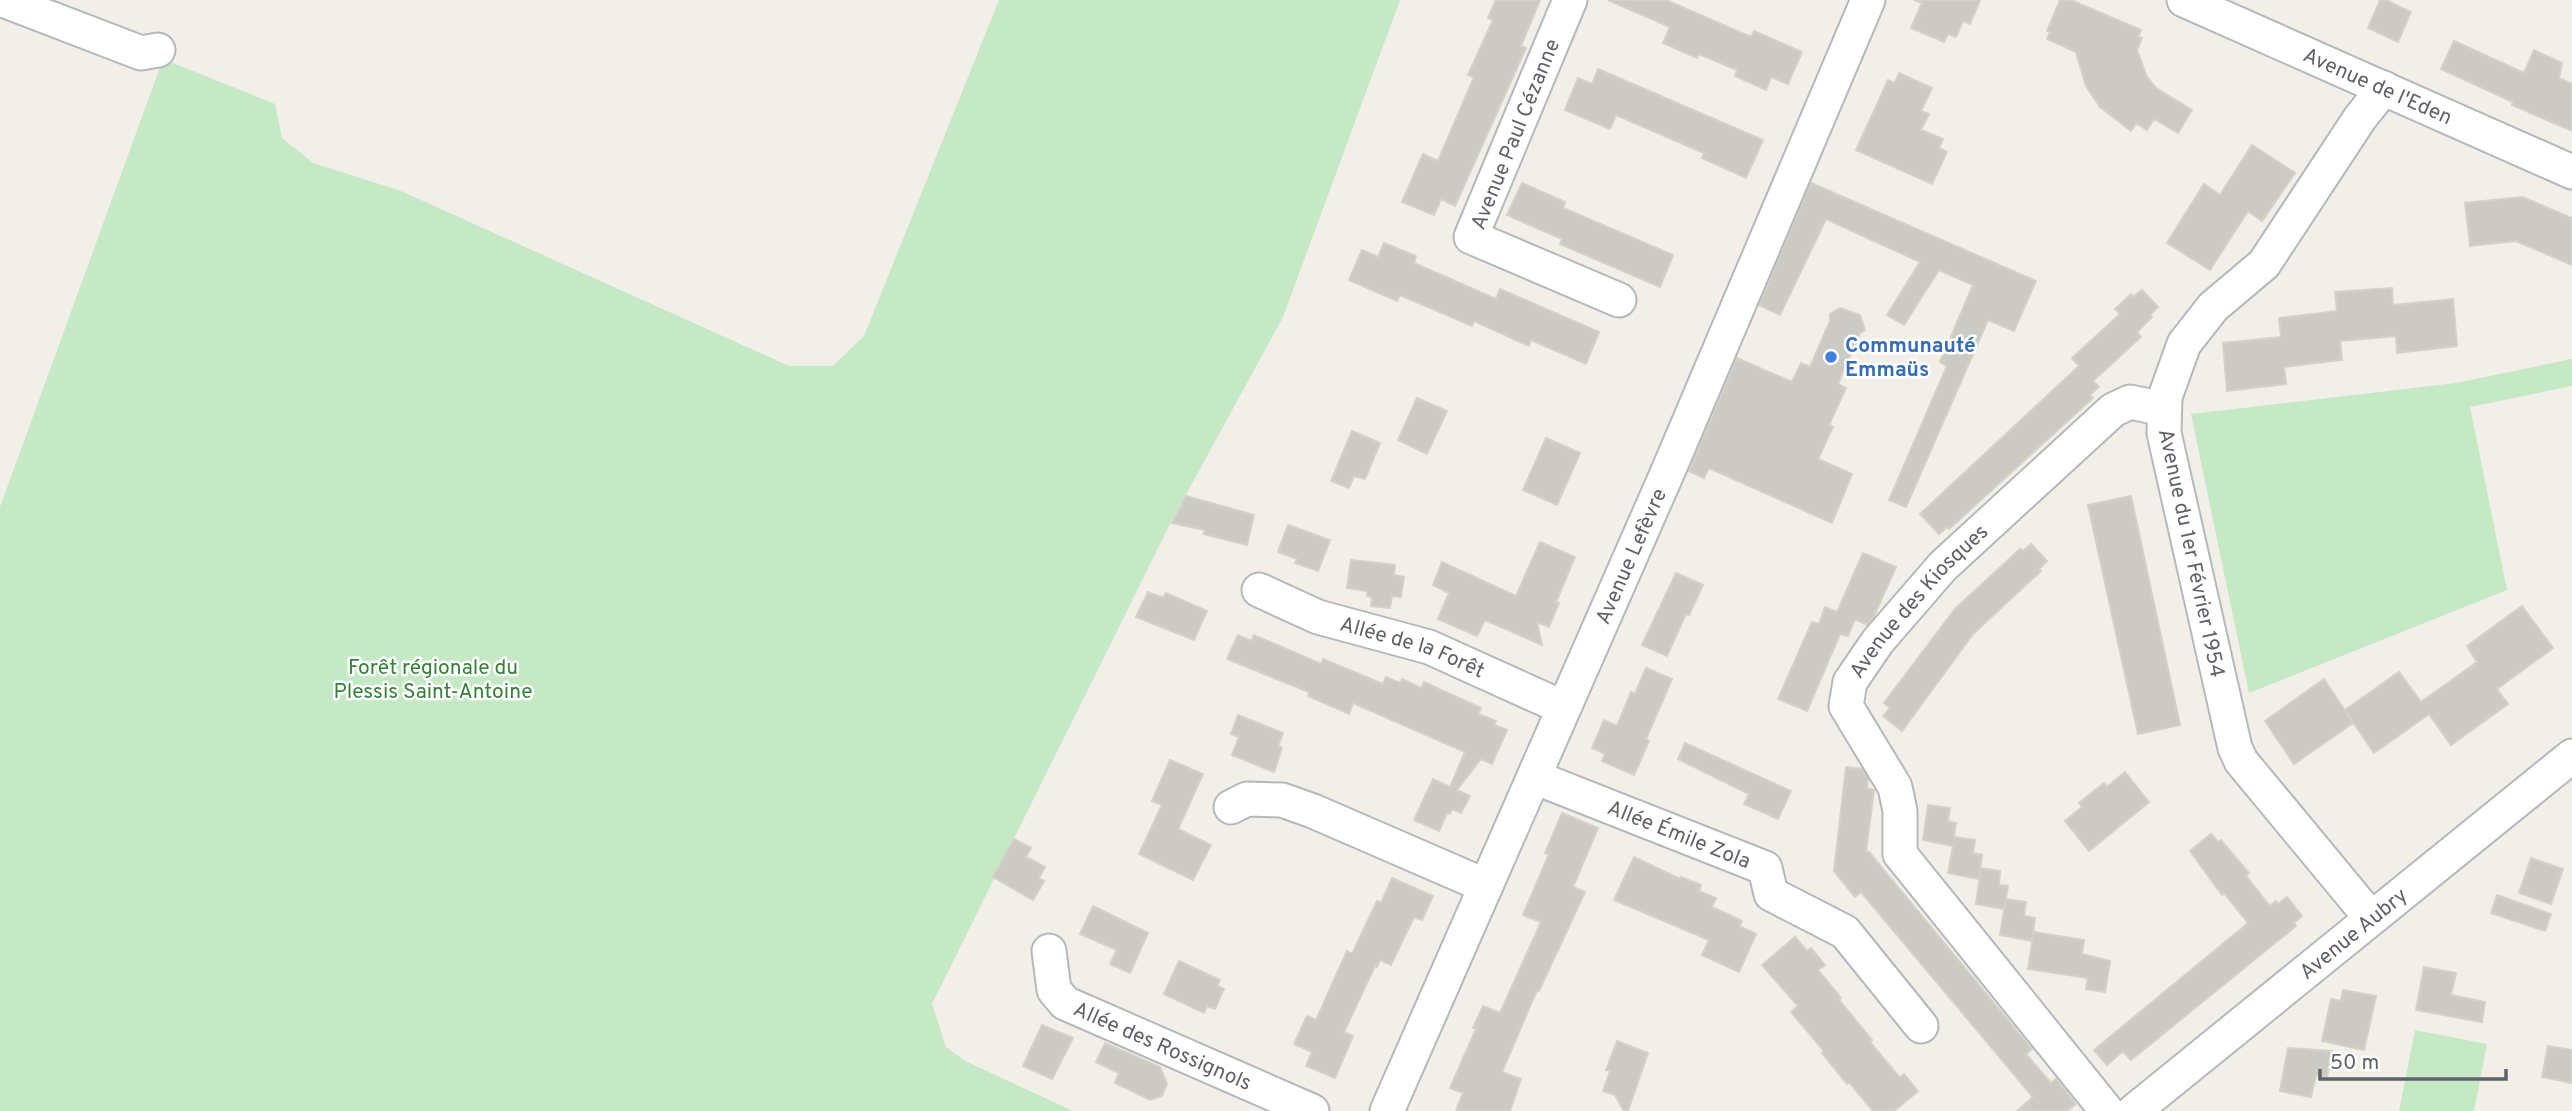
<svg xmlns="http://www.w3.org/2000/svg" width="2572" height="1111" viewBox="0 0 2572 1111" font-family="Overpass,sans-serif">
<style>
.green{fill:#c5e8c5}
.building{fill:#cccac5;stroke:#d6d1c6;stroke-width:2}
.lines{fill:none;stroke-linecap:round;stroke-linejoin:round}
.minor-casing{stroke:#b5b8bc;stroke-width:37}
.minor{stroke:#fff;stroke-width:33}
.shop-dot{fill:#3f7fe0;stroke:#fff;stroke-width:2.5}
.labels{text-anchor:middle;stroke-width:5;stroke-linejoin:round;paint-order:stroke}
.street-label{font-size:21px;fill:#5f6368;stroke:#fff}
.shop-label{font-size:21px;font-weight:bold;fill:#366cbe;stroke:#fff;text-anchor:start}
.park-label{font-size:21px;fill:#348238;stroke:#fff}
</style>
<rect width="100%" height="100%" fill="#f1efe8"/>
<path class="green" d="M999 0H1400L1283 317 1171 522 932 1004 946 1047 965 1061 1073 1111H0V507L163 59 275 104 282 138 313 163 401 191 789 366H833L864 336Z
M2572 359V386L2470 407 2507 590 2249 693 2191 414 2456 383Z
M2415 1030 2487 1044 2474 1111H2399Z"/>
<path class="building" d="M1496 0H1540L1521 46 1526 48 1455 206 1441 199 1434 215 1402 202 1423 154 1438 161 1474 77 1468 75 1493 20 1488 18Z
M1608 0H1666L1751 37 1754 31 1802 52 1788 84 1771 77 1766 90 1735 76 1737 70 1699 54 1697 58 1663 43 1670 27Z
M1914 0H1980L1970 24 1963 21 1956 37 1948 34 1944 42 1911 28 1922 3Z
M2060 0H2071L2141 30 2138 37 2142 38 2137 50 2147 77 2156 88 2192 110 2178 133 2154 119 2147 130 2136 123 2131 131 2100 107 2086 86 2076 52 2047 39 2050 32 2047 31Z
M2380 0H2386L2411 12 2398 42 2368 28Z
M2454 41 2524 73 2534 50 2562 63 2559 78 2572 84V131L2512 105 2513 102 2441 69Z
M1598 69 1763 140 1746 178 1702 158 1704 153 1616 115 1610 129 1565 110 1578 78 1592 84Z
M1899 73 1932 88 1921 111 1929 114 1921 130 1943 139 1939 148 1947 152 1932 184 1856 150 1888 80 1895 83Z
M2252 145 2295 173 2262 221 2248 211 2210 270 2167 243 2204 184 2220 195Z
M1522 183 1565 202 1563 208 1673 255 1660 287 1560 244 1562 239 1507 215Z
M1811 183 2036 281 2014 331 1988 320 1906 507 1889 500 1947 366 1940 362 1973 285 1939 270 1904 325 1887 315 1920 262 1826 219 1780 315 1759 305Z
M2522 197 2572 218V265L2516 241 2470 246 2465 203Z
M1384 243 1416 256 1414 263 1496 299 1500 289 1599 332 1586 364 1531 340 1529 346 1474 321 1472 326 1400 295 1397 301 1349 280 1362 250 1378 257Z
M2392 288 2393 305 2453 299 2457 346 2397 353 2396 336 2340 341 2342 360 2284 367 2286 384 2227 391 2223 343 2281 337 2279 318 2337 311 2335 292Z
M2142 290 2158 307 2150 315 2152 317 2137 332 2141 337 2093 381 2099 387 2090 395 2093 398 1949 529 1947 527 1939 534 1920 514 2079 366 2072 358 2120 314 2115 309 2131 294 2133 297Z
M1840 308 1860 315 1865 330 1860 333 1838 384 1846 388 1829 425 1833 427 1818 459 1852 474 1832 523 1709 468 1704 478 1689 471 1737 358 1792 382 1801 363 1810 367 1830 321V314Z
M1417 398 1447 411 1427 454 1398 440Z
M1352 431 1380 443 1365 479 1354 476 1349 488 1331 481Z
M1546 438 1580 453 1557 505 1523 490Z
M1186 496 1254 515 1247 545 1204 534 1205 530 1172 523Z
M2131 496 2180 725 2138 734 2088 505Z
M1288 525 1330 540 1318 571 1295 563 1297 559 1278 552Z
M1540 542 1575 557 1556 602 1559 603 1549 627 1537 622 1542 645 1485 620 1477 636 1438 619 1449 593 1433 585 1442 562 1516 596Z
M2031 544 2047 561 2039 569 2041 571 1973 634 1902 731 1883 716 1890 708 1884 703 1955 609 2020 549 2023 551Z
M1863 553 1896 567 1874 616 1867 625 1855 619 1848 636 1840 634 1807 711 1778 699 1812 622 1819 624 1825 607 1837 612Z
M1351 560 1395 565 1394 575 1404 577 1401 597 1392 596 1390 608 1371 606 1372 597 1367 596V591L1347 588Z
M1676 573 1703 585 1689 615 1686 614 1667 656 1642 645Z
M1148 592 1163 598 1166 593 1207 611 1194 640 1136 617Z
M2522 606 2553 648 2497 689 2508 704 2451 745 2429 714 2374 753 2345 710 2399 672 2421 702 2477 662 2467 646Z
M1238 635 1251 641 1254 635 1321 664 1323 659 1383 684 1386 677 1400 683 1402 679 1421 688 1424 682 1481 708 1478 714 1496 721 1494 725 1507 730 1492 764 1481 759 1457 790 1470 796 1461 813 1452 809 1450 814 1447 813 1439 831 1414 820 1433 779 1450 787 1465 752 1353 703 1349 714 1308 696 1309 692 1227 659Z
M1646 668 1672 679 1646 739 1649 741 1634 775 1602 761 1605 754 1592 748 1604 720 1617 726 1631 692 1635 694Z
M2324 679 2353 723 2294 764 2265 721Z
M1238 715 1283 733 1278 746 1282 748 1274 772 1232 755 1239 737 1231 734Z
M1685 743 1791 791 1778 819 1744 804 1749 794 1678 759Z
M1170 760 1203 774 1178 829 1211 845 1193 880 1139 854 1162 805 1152 801Z
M1846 767 1862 769 1868 779 1867 788 1874 790 1866 852H1869L2032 1049 2026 1054 2051 1083 2056 1079 2076 1104 2067 1111H2017L2033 1097 1861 892 1855 897 1834 871Z
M2125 772 2149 802 2089 851 2065 821 2082 807 2079 803 2104 783 2107 787Z
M1928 805 1950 808 1948 821 1956 823 1954 837 1975 840 1973 853 1982 855 1979 879 1948 873 1953 846 1923 840Z
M1562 813 1598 828 1573 887 1585 892 1539 991 1537 990 1502 1072 1521 1079 1510 1111H1456L1463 1093 1450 1088 1476 1029 1473 1028 1483 1006 1500 1013 1541 922 1523 915 1549 854 1545 853Z
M2211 834 2218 842 2221 840 2249 873 2246 876 2270 906 2276 901 2278 904 2287 897 2302 916 2294 923 2296 926 2131 1060 2123 1051 2107 1065 2094 1050 2248 923 2224 893 2222 895 2190 851Z
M1014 839 1031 848 1026 857 1045 867 1039 878 1044 881 1033 900 993 877Z
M1634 857 1680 879 1681 877 1701 885 1699 891 1716 898 1712 907 1742 921 1739 926 1756 934 1739 972 1702 955 1709 940 1614 900Z
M2531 858 2563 869 2551 904 2519 893Z
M1981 868 2000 871 1999 885 2008 886 2004 909 1976 904Z
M1392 878 1433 896 1422 920 1414 917 1391 965 1380 960 1377 967 1375 966 1344 1032 1353 1036 1335 1078 1306 1066 1312 1052 1294 1044 1307 1016 1316 1020 1347 951 1352 954 1377 901 1381 903Z
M2497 895 2551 914 2545 931 2491 913Z
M2006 899 2026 902 2024 916 2035 918 2032 941 2000 935Z
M1093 906 1148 933 1130 973 1110 964 1117 950 1080 934Z
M2034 932 2084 940 2082 954 2110 961 2105 992 2086 989 2088 978 2028 969Z
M1795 937 1807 951 1811 948 1825 965 1818 970 1841 998 1839 1000 1872 1040 1870 1042 1900 1078 1904 1074 1918 1091 1894 1111H1873L1849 1082 1847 1084 1822 1053 1824 1051 1791 1012 1798 1006 1762 965Z
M1179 961 1220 980 1217 986 1224 989 1215 1009 1207 1006 1204 1013 1164 994Z
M2424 967 2456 973 2451 995 2485 1002 2482 1022 2416 1010Z
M2343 990 2376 996 2364 1050 2322 1041 2331 999 2341 1001Z
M1042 1025 1073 1038 1052 1079 1023 1066Z
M1617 1041 1648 1053 1628 1111H1624L1615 1095 1603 1091 1610 1071 1606 1070Z
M1105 1043 1160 1067 1167 1084 1162 1096 1150 1100 1115 1083 1119 1073 1096 1062Z
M2548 1046 2572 1050V1083L2542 1077Z
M2288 1048 2332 1051 2327 1077 2316 1075 2311 1097 2280 1091Z"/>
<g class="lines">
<defs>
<g id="minor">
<path d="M3 0 141 53 158 50"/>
<path d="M1570 0 1471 237 1619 300"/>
<path id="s1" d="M2184 0 2572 172"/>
<path id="s2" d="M1259 590 1318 617 1429 647 1564 708"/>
<path id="s3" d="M1534 777 1765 868 1771 894 1845 932 1921 1026"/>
<path d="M1231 807 1247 799 1282 800 1313 811 1486 886"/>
<path d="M2371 918 2241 761 2235 748 2164 433 2165 397 2184 344 2213 307 2264 264 2360 118 2384 88"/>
<path id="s4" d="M1049 951 1054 990 1065 1003 1312 1111"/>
<path id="s5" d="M1387 1111 1669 469 1868 0"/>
<path id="s6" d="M2107 1111 1900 854V811L1895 787 1846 706 1850 682 1878 641 1943 566 2113 410 2130 402 2164 409"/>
<path id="s7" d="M2134 1111 2572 756"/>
</g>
</defs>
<use href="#minor" class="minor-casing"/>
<use href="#minor" class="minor"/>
</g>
<circle class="shop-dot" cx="1831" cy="357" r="7"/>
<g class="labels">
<g class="street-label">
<text dy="7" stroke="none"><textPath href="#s1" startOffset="212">Avenue de l'Eden</textPath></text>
<text transform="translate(1515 134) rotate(-68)" y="7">Avenue Paul Cézanne</text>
<text transform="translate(2192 553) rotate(78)" y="7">Avenue du 1er Février 1954</text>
<text dy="7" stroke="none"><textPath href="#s5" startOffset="606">Avenue Lefèvre</textPath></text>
<text dy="7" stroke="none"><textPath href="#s6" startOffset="623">Avenue des Kiosques</textPath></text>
<text dy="7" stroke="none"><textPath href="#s2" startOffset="164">Allée de la Forêt</textPath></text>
<text dy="7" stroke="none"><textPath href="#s3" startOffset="156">Allée Émile Zola</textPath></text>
<text dy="7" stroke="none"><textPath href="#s7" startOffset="282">Avenue Aubry</textPath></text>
<text dy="7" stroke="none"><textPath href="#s4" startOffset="163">Allée des Rossignols</textPath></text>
</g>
<g class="shop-label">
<text x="1845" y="352">Communauté<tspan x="1845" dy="24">Emmaüs</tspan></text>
</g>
<g class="park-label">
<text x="433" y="674">Forêt régionale du<tspan x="433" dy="24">Plessis Saint-Antoine</tspan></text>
</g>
</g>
<path d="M2320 1069v10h186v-10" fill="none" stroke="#5f6368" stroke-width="3.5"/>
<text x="2330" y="1069" font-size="21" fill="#5f6368" stroke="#ffffff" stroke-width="5" paint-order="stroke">50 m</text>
</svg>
